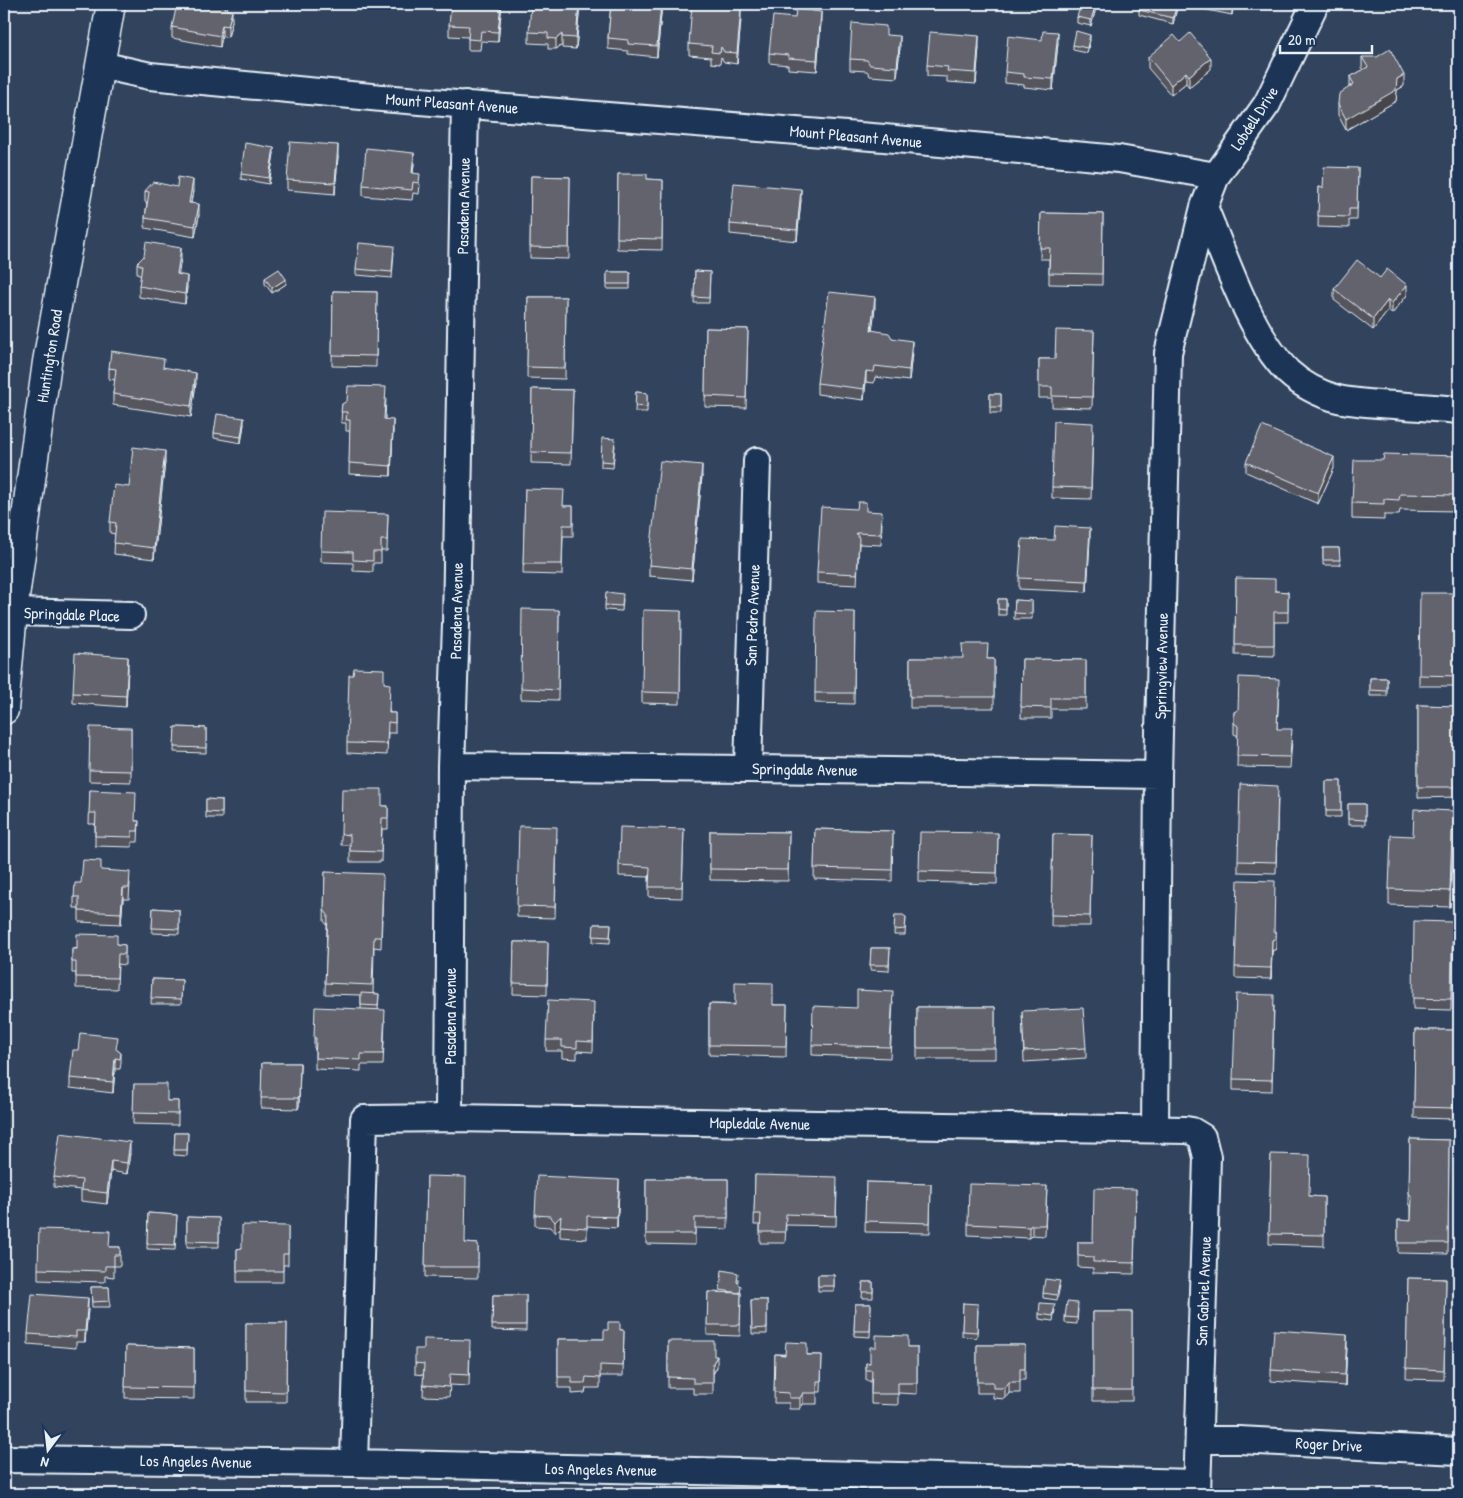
<svg xmlns="http://www.w3.org/2000/svg" width="1463" height="1498" viewBox="0 0 1463 1498" font-family="'Patrick Hand',sans-serif">
<style>
.lines{fill:none;stroke-linecap:round;stroke-linejoin:round}
.minor-casing{stroke:#e8f1f8;stroke-width:30}
.secondary-casing{stroke:#e8f1f8;stroke-width:31}
.minor{stroke:#1d3557;stroke-width:26}
.secondary{stroke:#1d3557;stroke-width:28}
.wall{fill:#54555d;stroke:#e8f1f8}
.shaded-wall{fill:#45454c;stroke:#e8f1f8}
.building{fill:#62636c;stroke:#e8f1f8}
.labels{text-anchor:middle;stroke-width:4;stroke-linejoin:round;paint-order:stroke}
.street-label{font-size:16px;fill:#e8f1f8;stroke:#1d3557}
</style>
<rect width="100%" height="100%" fill="#32435d"/>
<filter id="ink" filterUnits="userSpaceOnUse"><feTurbulence type="fractalNoise" baseFrequency=".02" numOctaves="2"/><feDisplacementMap in="SourceGraphic" scale="10" xChannelSelector="R" yChannelSelector="G"/><feConvolveMatrix kernelMatrix="1 2 1 2 8 2 1 2 1" color-interpolation-filters="sRGB"/></filter>
<g filter="url(#ink)">
<g class="lines">
<defs>
<path id="minor" d="M100 65 150 76 382 98 884 138 1119 159 1216 176
M1204 207C1225 257 1250 334 1288 372 1302 385 1320 394 1338 399 1357 403 1376 404 1395 405 1416 407 1438 408 1459 410
M13 612 131 615
M451 766 748 769 1158 775
M748 769 757 461
M449 1118 451 766 456 624 465 104
M1155 1129 1158 775 1168 353 1204 207 1216 176 1267 104 1315 4
M1199 1440H1239L1459 1451
M4 1459 354 1463 1197 1483
M354 1463 364 1119 449 1118 1186 1130 1192 1131 1202 1137 1207 1157 1197 1494"/>
<path id="secondary" d="M4 710 13 612 47 362 111 4"/>
</defs>
<use href="#minor" class="minor-casing"/>
<use href="#secondary" class="secondary-casing"/>
<use href="#minor" class="minor"/>
<use href="#secondary" class="secondary"/>
</g>
<path class="wall" d="M228 4 227 10 232 21 228 37 222 36 220 47 172 38V27Z
M502 4 498 42 481 41 480 50H468V37L449 36V25Z
M580 4 576 49 562 48V45L556 49H548V44L529 43V32Z
M611 4H662L657 57 628 54V51L608 49V38Z
M737 4V8L741 19 737 64 724 62 721 57 720 64 711 63V57L689 55V44Z
M1141 4H1178L1173 24 1139 15V10Z
M1197 4H1234L1232 15 1197 8Z
M1095 12 1091 26 1077 23V17Z
M821 22 817 71 788 69V65L769 63V53Z
M886 35 900 47 897 78 870 76 867 71 850 70V59Z
M1090 40 1087 53 1073 50V45Z
M1180 42 1211 69 1189 87 1186 83 1171 95 1148 68V57Z
M1058 43 1053 90 1024 87V85L1005 83V72Z
M979 47 976 84 947 82V77L927 76V65Z
M1362 57 1404 86 1397 90 1396 101 1346 130 1338 115V104L1350 87V77L1363 70 1362 68Z
M274 153 269 184 241 179V174Z
M338 156 335 194 287 190V180Z
M414 163 413 173 420 185 419 194 413 193 412 200 363 196V185Z
M1358 168 1357 220H1349V228L1318 227 1319 187 1323 188Z
M618 174 647 179 663 180 662 250 617 249Z
M531 176 570 177 569 259 530 258Z
M145 191H193L191 203 199 215 195 237 145 228V218L147 202H145Z
M801 200 797 241 730 234V224Z
M1041 213 1103 214 1102 285 1049 284V259H1040Z
M394 252 392 278 356 275V269Z
M181 258 178 274 187 287 185 304 139 297V286L141 276 137 274V263Z
M695 271 710 272 709 303H694Z
M607 272H630V289H607Z
M265 278 286 284 272 293 265 284Z
M1380 278 1407 295 1392 314 1388 311 1373 330 1334 300V289Z
M333 291 377 292 376 367 332 366Z
M528 297H566L565 379 527 378Z
M875 308 872 330 892 338 912 352 909 381 875 377 874 383 866 382 864 400 817 394V383Z
M706 328 748 329 746 408 705 407Z
M1094 331 1092 408 1052 407V398H1039V359H1055Z
M109 368H164L196 383 191 417 113 405V394L115 380 109 379Z
M532 389 573 390 571 464 531 463Z
M636 392 647 393V412H635Z
M990 394H1001V413H990Z
M386 398 385 419 393 430 391 476 349 474 350 431H346V423H341L342 404Z
M244 424 241 443 214 438V433Z
M1093 433 1091 499 1052 498V487Z
M615 445 613 468 601 467V461Z
M1459 456V511L1400 510 1399 515H1384V520L1352 519V503L1383 460Z
M165 462 154 559 114 554 115 534 110 533V522L129 487Z
M1246 462 1334 468 1318 504 1246 472Z
M702 476 692 580 649 576V565Z
M525 489 564 506H573V536H563L562 575 523 574Z
M866 511 882 523 881 545 859 544 857 585 817 583V572Z
M388 514 387 551H381V563H373V572L353 571V563L321 562V551Z
M1090 538 1087 592 1019 589V578L1054 540Z
M1323 548H1339L1340 565H1323Z
M1236 578 1275 591 1288 592V622H1274V656L1235 655Z
M1458 593V686H1419V675Z
M623 599 622 611 605 610V605Z
M998 599H1006V615H998Z
M1015 600 1032 601V619H1014Z
M559 610 558 700 521 699V688Z
M681 611 680 704 642 703V692Z
M855 612 854 704 815 703V693Z
M910 658 994 659V708H910Z
M1022 659 1086 660V709H1051V718H1021Z
M128 668 126 707 73 703V693Z
M1370 678H1387V696H1370Z
M384 683 390 713H395V733H388L387 755 347 753V743Z
M1279 690 1277 729 1292 740 1290 768 1237 767 1238 736 1234 734V712Z
M1418 705 1457 706V797L1418 798Z
M175 727 206 728V753L174 752Z
M131 728V782L89 781V770Z
M1326 781H1341V817H1326Z
M90 790 135 821H139L138 842H132V847L95 846V824H89Z
M1278 796 1276 873 1238 872V861Z
M206 799 222 800V818H206Z
M1348 804H1365V825H1348Z
M382 806H388V829H382L381 862H350V845H341V834Z
M1455 828V846L1452 847 1450 907 1389 905V889L1413 836Z
M684 829 682 898 649 897V877L619 876V865Z
M815 829 893 831 892 881 814 879Z
M710 831 789 832 788 881 710 880Z
M998 833 997 884 919 882V871Z
M1053 834 1092 835 1090 926H1051Z
M557 838 555 918 517 917V906Z
M101 870 130 883 129 899H123L121 924 79 922V908H74V897L81 883Z
M325 872 383 888 381 948 374 947 373 994H379L378 1010 385 1021 383 1065H361V1071L315 1069V1049L314 1048V1038L361 1009V995L325 994 327 925 324 921Z
M153 908 179 910V934L152 933Z
M895 915 906 917 905 935H894Z
M1453 922 1451 1010 1413 1009V998Z
M594 924H611L610 943 593 942Z
M1274 932 1276 943V949L1272 951 1271 979 1235 978V967Z
M514 942H548L547 995 513 994Z
M117 944 125 945V965L118 964 117 989 76 988V973H72V949Z
M871 948H890L889 971 870 970Z
M152 979 182 980 181 1004H151Z
M893 1002 890 1058 812 1055V1045L857 1008Z
M709 1004 787 1005 786 1057 709 1055Z
M1274 1006 1272 1091 1233 1090V1079Z
M917 1007H995V1059H917Z
M1022 1011 1086 1048V1058L1024 1062Z
M594 1013 593 1052 577 1051V1059L562 1058V1051H546V1040Z
M1415 1030H1454L1453 1119 1414 1118Z
M117 1050 121 1053V1063L120 1069H115L113 1093 70 1088V1078Z
M262 1063H300L299 1106 298 1109 261 1108Z
M134 1084 167 1101H178V1125L133 1124Z
M175 1133H188L187 1156 174 1155Z
M1410 1139 1449 1140 1448 1254 1398 1253V1220L1411 1221V1207L1409 1203Z
M130 1153 127 1174 111 1171 107 1204 81 1201V1190L54 1187V1177Z
M1271 1154 1309 1196 1324 1197V1246L1269 1244Z
M755 1175 837 1187 836 1226 786 1225 785 1243H760V1225H754Z
M427 1176 465 1243 478 1244V1278L425 1277Z
M646 1179H728V1229L695 1228V1245L646 1244Z
M866 1182 931 1184 930 1233 865 1232Z
M1047 1186 1045 1236 1032 1235 1029 1238 968 1235V1224Z
M1136 1189 1134 1274 1093 1273V1268L1078 1267V1242H1093Z
M619 1191 617 1228 587 1226V1239L560 1237V1227L555 1233 550 1227 535 1226V1215Z
M148 1213 177 1215 175 1250 147 1249Z
M187 1217 219 1218V1247H187Z
M288 1226V1265H283V1282H237V1249L242 1248Z
M109 1247H120V1266H114V1277L105 1276V1282L38 1280V1269Z
M818 1275H834V1291H818Z
M738 1278V1283L741 1293 740 1336 707 1335 708 1292 720 1293V1290Z
M1408 1278 1446 1279 1444 1380 1406 1379Z
M863 1282H873V1298H862Z
M1060 1286 1057 1300 1043 1298V1293Z
M91 1287H109L110 1307H92Z
M493 1295H526V1331L492 1330Z
M751 1300H767V1334H752Z
M963 1303 978 1310 977 1338 962 1336Z
M855 1304H871L870 1337 854 1336Z
M88 1309 85 1342H76V1348L28 1344V1334Z
M1078 1309 1077 1324 1065 1323V1317Z
M1055 1310 1053 1321 1039 1319V1314Z
M1093 1312H1132V1401H1093Z
M246 1323H287L286 1402H246Z
M620 1330H624L623 1376H600V1388H586L585 1393 572 1394V1388H558V1339H604Z
M668 1341 714 1356 717 1367 713 1374V1394H693V1388H668Z
M977 1345H1025V1380H1020V1393H1009L1005 1399 993 1398V1393H977Z
M126 1346 194 1348V1399L125 1398Z
M1347 1346 1345 1386 1271 1381V1370Z
M876 1347H917V1394L898 1393V1405L871 1404V1381H866V1363H870Z
M470 1351 469 1386 450 1385 449 1397 423 1396 424 1375 415 1374V1363Z
M775 1354 822 1355 821 1392H817V1404H803L800 1409H789V1403H774Z"/>
<path class="shaded-wall" d="M501 4H502L498 42V32Z
M579 4H580L576 49V38Z
M661 4H662L657 57V46Z
M1177 4H1178L1173 24V18Z
M1232 4H1234L1232 15Z
M1095 7V12L1091 26V20Z
M741 9V19L737 64V53Z
M232 11V21L228 37V26Z
M821 12V22L817 71V60Z
M222 25V36L220 47V36Z
M1058 32V43L1053 90V79Z
M562 34V45L556 49V39Z
M1090 35V40L1087 53V48Z
M900 36V47L897 78V67Z
M979 36V47L976 84V73Z
M1211 58V69L1189 87V76Z
M1186 72V83L1171 95V85Z
M1404 75V86L1397 90 1396 101 1346 130V119L1397 79Z
M338 145V156L335 194V183Z
M274 148V153L269 184V178Z
M414 153V163L412 184V173Z
M193 180V191L189 213V203Z
M801 189V200L797 241V230Z
M199 204V215L195 237V226Z
M181 248V258L177 285V274Z
M187 276V287L185 304V294Z
M286 279V284L272 293V288Z
M1407 285V295L1392 314V303Z
M875 297V308L871 341V330Z
M1388 300V311L1373 330V319Z
M912 341V352L909 381V370Z
M866 371V382L864 400V389Z
M196 373V383L191 417V406Z
M244 418V424L241 443V437Z
M393 420V430L391 476V466Z
M165 451V462L154 559V548Z
M1334 457V468L1318 504V493Z
M702 465V476L692 580V569Z
M1090 528V538L1087 592V581Z
M128 657V668L126 707V696Z
M1455 812V846L1452 847 1450 907 1452 832Z
M123 888V899L121 924V913Z
M1276 932V949L1272 951 1271 979 1272 940 1274 939Z
M115 1058V1069L113 1093V1082Z
M300 1063 299 1106 298 1109V1098Z
M130 1142V1153L127 1174V1163Z
M111 1161V1171L107 1204V1193Z
M619 1180V1191L617 1228V1217Z
M561 1216V1227L555 1233V1222Z
M1032 1225V1235L1029 1238V1227Z
M88 1298V1309L85 1342V1331Z
M1347 1335V1346L1345 1386V1375Z
M717 1356V1367L713 1374V1363Z
M1009 1382V1393L1005 1399V1388Z
M803 1393V1404L800 1409V1398Z"/>
<path class="building" d="M177 4H226L225 9 232 11 228 26 222 25 220 36 172 27Z
M451 4H501L498 32 481 31 480 40 468 39 469 26 449 25Z
M531 4H579L576 38 562 37V34L556 39 548 38V33L529 32Z
M611 4H661L657 46 628 44V40L608 38Z
M692 4H736V8L741 9 737 53 724 52 721 47 720 53 711 52 712 46 689 44Z
M1081 4 1095 7 1091 20 1077 17Z
M1141 4H1177L1173 18 1139 10Z
M796 9 821 12 817 60 788 58V55L769 53 773 16 795 18Z
M852 23 886 26V35L900 36 897 67 870 65 867 60 850 59Z
M1043 31 1058 32 1053 79 1024 77V74L1005 72 1008 36 1042 40Z
M1076 31 1090 35 1087 48 1073 45Z
M930 32 979 36 976 73 947 71 948 67 927 65Z
M1190 33 1211 58 1189 76 1186 72 1171 85 1148 57 1174 35 1180 42Z
M1390 49 1404 75 1397 79 1396 90 1346 119 1338 104 1339 94 1354 84 1350 77 1368 67 1362 57H1377Z
M290 142 338 145 335 183 287 180Z
M245 143 274 148 269 178 241 174Z
M366 148 414 153 412 173 420 174 419 183 413 182 412 190 363 185Z
M1324 167 1358 168 1357 209H1349V217L1318 216 1319 187 1323 188Z
M618 174H647V179L663 180 662 239 617 238Z
M531 176 570 177 569 248 530 247Z
M178 177 193 180 189 203 199 204 195 226 145 218 149 192 145 191 153 182 177 187Z
M734 183 801 189 797 230 730 224Z
M1041 213 1103 214 1102 274 1049 273 1050 248H1040Z
M146 242 181 248 177 274 187 276 185 294 139 286 142 266 137 263 144 256Z
M359 243 394 246 392 272 356 269Z
M1357 260 1380 278 1387 269 1407 285 1392 303 1388 300 1373 319 1334 289Z
M279 269 286 279 272 288 265 278Z
M695 271 710 272 709 298 694 297Z
M607 272H630V284H607Z
M333 291 377 292 376 356 332 355Z
M829 292 875 297 871 330 889 333 892 338 912 341 909 370 875 366 874 372 866 371 864 389 817 383Z
M528 297H566L565 368 527 367Z
M706 328 748 329 746 398 705 396Z
M1056 330 1094 331 1092 397 1052 396V387H1039V359H1055Z
M111 351 164 359 163 367 196 373 191 406 113 394 116 369 109 368Z
M348 386 386 387 384 419 393 420 391 466 349 463 350 420H346L347 412H341L342 404 347 401Z
M532 389 573 390 571 453 531 452Z
M636 392 647 393V407L635 406Z
M990 394H1001V407H990Z
M217 414 244 418 241 437 214 433Z
M1054 421 1093 423 1091 488 1052 487Z
M1262 426 1334 457 1318 493 1246 462Z
M602 438 615 439 613 462 601 461Z
M133 447 165 451 154 548 114 543 116 523 110 522 114 485 129 487Z
M1384 454 1459 456V495L1400 494 1399 500 1384 499V504L1352 503 1354 460H1383Z
M660 461 702 465 692 569 649 565Z
M525 489 564 490 563 506H573V525H563L562 564H523Z
M858 502H866V511L882 512 881 534 856 533 859 538 857 574 817 572 821 507 857 509Z
M322 512 388 514 387 540H381V552H373V561L353 560V552L321 551Z
M1055 526 1090 528 1087 581 1019 578 1022 539 1054 540Z
M1323 548H1339L1340 560H1323Z
M1236 578 1275 579V591L1288 592V612H1274V645H1235Z
M606 592 623 594 622 606 605 605Z
M1420 593H1458V676L1419 675Z
M998 599H1006V610L998 609Z
M1015 600 1032 601V614L1014 613Z
M522 609 559 610 558 690 521 688Z
M643 610 681 611 680 693 642 692Z
M816 611 855 612 854 693H815Z
M962 644H988L987 659H994V697H910V658H963Z
M75 653 128 657 126 696 73 693Z
M1022 659 1086 660V698H1051V708L1021 707Z
M354 668 384 669V683L390 684 389 713H395V723L388 722 387 744 347 743 349 675H353Z
M1239 677 1279 679 1277 729H1292L1290 757 1237 756 1238 726 1234 723V712L1238 710Z
M1370 678H1387V691L1370 690Z
M1418 705 1457 706V787H1418Z
M90 727 131 728V771L89 770Z
M175 727 206 728V748L174 747Z
M1326 781H1341V811H1326Z
M1240 784 1278 786 1276 862 1238 861Z
M342 789H382V806H388V818H382L381 852 350 851V835L341 834Z
M90 790 136 792 135 821H139L138 831H132V837L95 836 96 813H89Z
M206 799 222 800V813L206 812Z
M1348 804H1365V820L1348 819Z
M1414 809 1452 811 1455 812V830L1452 832 1450 891 1389 889 1391 835 1413 836Z
M519 826 557 827 555 907 517 906Z
M620 827 684 829 682 887H649L650 867 619 865Z
M815 829 893 831 892 870 814 868Z
M710 831 789 832 788 870 710 869Z
M920 832 998 833 997 873 919 871Z
M1053 834 1092 835 1090 916 1051 915Z
M83 860 101 861V870L130 872 129 888H123L121 913 79 911V897H74L75 883H81Z
M325 872 382 874 383 877 381 937H374L372 985 325 983 328 915 324 910Z
M1238 880 1275 881 1274 932H1276V938L1272 940 1271 968 1235 967Z
M153 908 179 910V929L152 928Z
M895 915H903L906 917 905 929 894 930Z
M1414 921 1453 922 1451 999 1413 998Z
M594 924H611L610 937 593 936Z
M77 934 117 935V944L125 945V954H118L117 978 76 977V962H72V949H77Z
M514 942H548L547 984 513 983Z
M871 948H890L889 965H870Z
M152 979 182 980 181 999 151 998Z
M735 982 773 983V1005H787L786 1046 709 1045V1004L735 1005Z
M857 990 893 992 890 1047 812 1045 813 1006 857 1008Z
M361 993 379 994 378 1006 361 1005Z
M1236 994 1274 995 1272 1080 1233 1079Z
M548 1000 594 1002 593 1042 577 1041V1048L562 1047V1040H546Z
M315 1007 385 1010 383 1054H361V1060L315 1058 316 1038H314Z
M917 1007H995V1048H917Z
M1083 1008 1086 1048 1024 1051 1022 1011Z
M1415 1030H1454L1453 1108 1414 1107Z
M80 1033 118 1037 116 1049 121 1053 120 1059 115 1058 113 1082 70 1078 73 1050H78Z
M262 1063H300L299 1096 298 1098H261Z
M134 1084H167V1101H178V1114L133 1113Z
M60 1133 130 1142 127 1163 111 1161 107 1193 81 1190 82 1180 54 1177Z
M175 1133H188L187 1150H174Z
M1410 1139 1449 1140 1448 1243H1398V1220L1411 1221 1412 1197 1409 1193Z
M1271 1154 1310 1155 1309 1196 1324 1197V1235L1269 1234Z
M755 1175 837 1177 836 1216 786 1214 785 1232H760L761 1214H754Z
M427 1176 466 1177 465 1243 478 1244V1267H425Z
M537 1176 619 1180 617 1217 587 1216V1228L560 1226 561 1216 555 1222 550 1216 535 1215Z
M646 1179H728V1218H695V1234H646Z
M866 1182 931 1184 930 1223 865 1221Z
M969 1184 1047 1186 1045 1225H1032L1029 1227 968 1224Z
M1094 1188 1136 1189 1134 1263 1093 1262V1257L1078 1256V1242H1093Z
M148 1213 177 1215 175 1245 147 1244Z
M187 1217 219 1218V1242L187 1241Z
M242 1225 288 1226V1254H283V1271H237V1249L242 1248Z
M39 1229 110 1231 109 1247H120V1255H114V1266H105V1271L38 1269Z
M722 1270 738 1273 737 1282 741 1286 740 1293 720 1290Z
M818 1275H834V1286H818Z
M1408 1278 1446 1279 1444 1370 1406 1368Z
M1045 1279 1060 1281 1057 1295 1043 1293Z
M863 1282H873V1292H862Z
M91 1287H109L110 1301 92 1302Z
M708 1292 741 1293 740 1325H707Z
M32 1294 88 1298 85 1331H76V1337L28 1334Z
M493 1295H526V1325H492Z
M751 1300H767V1328L752 1329Z
M1067 1302 1078 1303 1077 1318 1065 1317Z
M963 1303 978 1304 977 1332 962 1331Z
M1040 1303 1055 1304 1053 1316 1039 1314Z
M855 1304H871L870 1331H854Z
M1093 1312H1132V1390H1093Z
M608 1322H620V1330H624L623 1366 600 1365V1378L586 1377 585 1383H572V1377H558V1339H604V1330H608Z
M246 1323H287L286 1392 246 1391Z
M1274 1330 1347 1335 1345 1375 1271 1370Z
M876 1335 908 1336V1347H917V1383H898V1394H871L872 1370H866V1363H870V1347H876Z
M424 1339 470 1340 469 1375 450 1374 449 1387 423 1385 424 1364 415 1363V1349H424Z
M668 1341H714V1356H717L713 1363V1383H693V1378L668 1377Z
M786 1342 807 1343V1355H822L821 1381H817V1393H803L800 1398H789V1393L774 1392 775 1354 785 1355Z
M977 1345H1025V1369H1020V1382H1009L1005 1388H993V1382H977Z
M126 1346 194 1348V1388L125 1387Z"/>
</g>
<g class="labels">
<g class="street-label">
<text transform="translate(452 103) rotate(4)" y="6">Mount Pleasant Avenue</text>
<text transform="translate(1254 118) rotate(-57)" y="6">Lobdell Drive</text>
<text transform="translate(856 136) rotate(5)" y="6">Mount Pleasant Avenue</text>
<text transform="translate(463 206) rotate(-89)" y="6">Pasadena Avenue</text>
<text transform="translate(49 356) rotate(-81)" y="6">Huntington Road</text>
<text transform="translate(456 611) rotate(-89)" y="6">Pasadena Avenue</text>
<text transform="translate(72 614) rotate(2)" y="6">Springdale Place</text>
<text transform="translate(752 615) rotate(-88)" y="6">San Pedro Avenue</text>
<text transform="translate(1161 666) rotate(-89)" y="6">Springview Avenue</text>
<text transform="translate(805 769) rotate(1)" y="6">Springdale Avenue</text>
<text transform="translate(450 1016) rotate(-90)" y="6">Pasadena Avenue</text>
<text transform="translate(760 1123) rotate(1)" y="6">Mapledale Avenue</text>
<text transform="translate(1203 1291) rotate(-88)" y="6">San Gabriel Avenue</text>
<text transform="translate(1329 1444) rotate(3)" y="6">Roger Drive</text>
<text transform="translate(196 1461) rotate(1)" y="6">Los Angeles Avenue</text>
<text transform="translate(601 1469) rotate(1)" y="6">Los Angeles Avenue</text>
</g>
</g>
<rect width="1463" height="1498" fill="none" stroke="#1d3557" stroke-width="20"/>
<rect x="10" y="10" width="1443" height="1478" fill="none" stroke="#e8f1f8" stroke-width="2" filter="url(#ink)"/>
<g transform="translate(48 1450) rotate(195)" stroke="#1d3557" stroke-width="4" paint-order="stroke">
<path d="M0-4L9 19L0 12L-9 19Z" fill="#e8f1f8"/>
<text y="-8" font-size="14" font-weight="bold" text-anchor="middle" fill="#e8f1f8">N</text>
</g>
<path d="M1280 45v8h92v-8" fill="none" stroke="#e8f1f8" stroke-width="2.5"/>
<text x="1288" y="45" font-size="15" fill="#e8f1f8" stroke="#1d3557" stroke-width="4" paint-order="stroke">20 m</text>
</svg>
